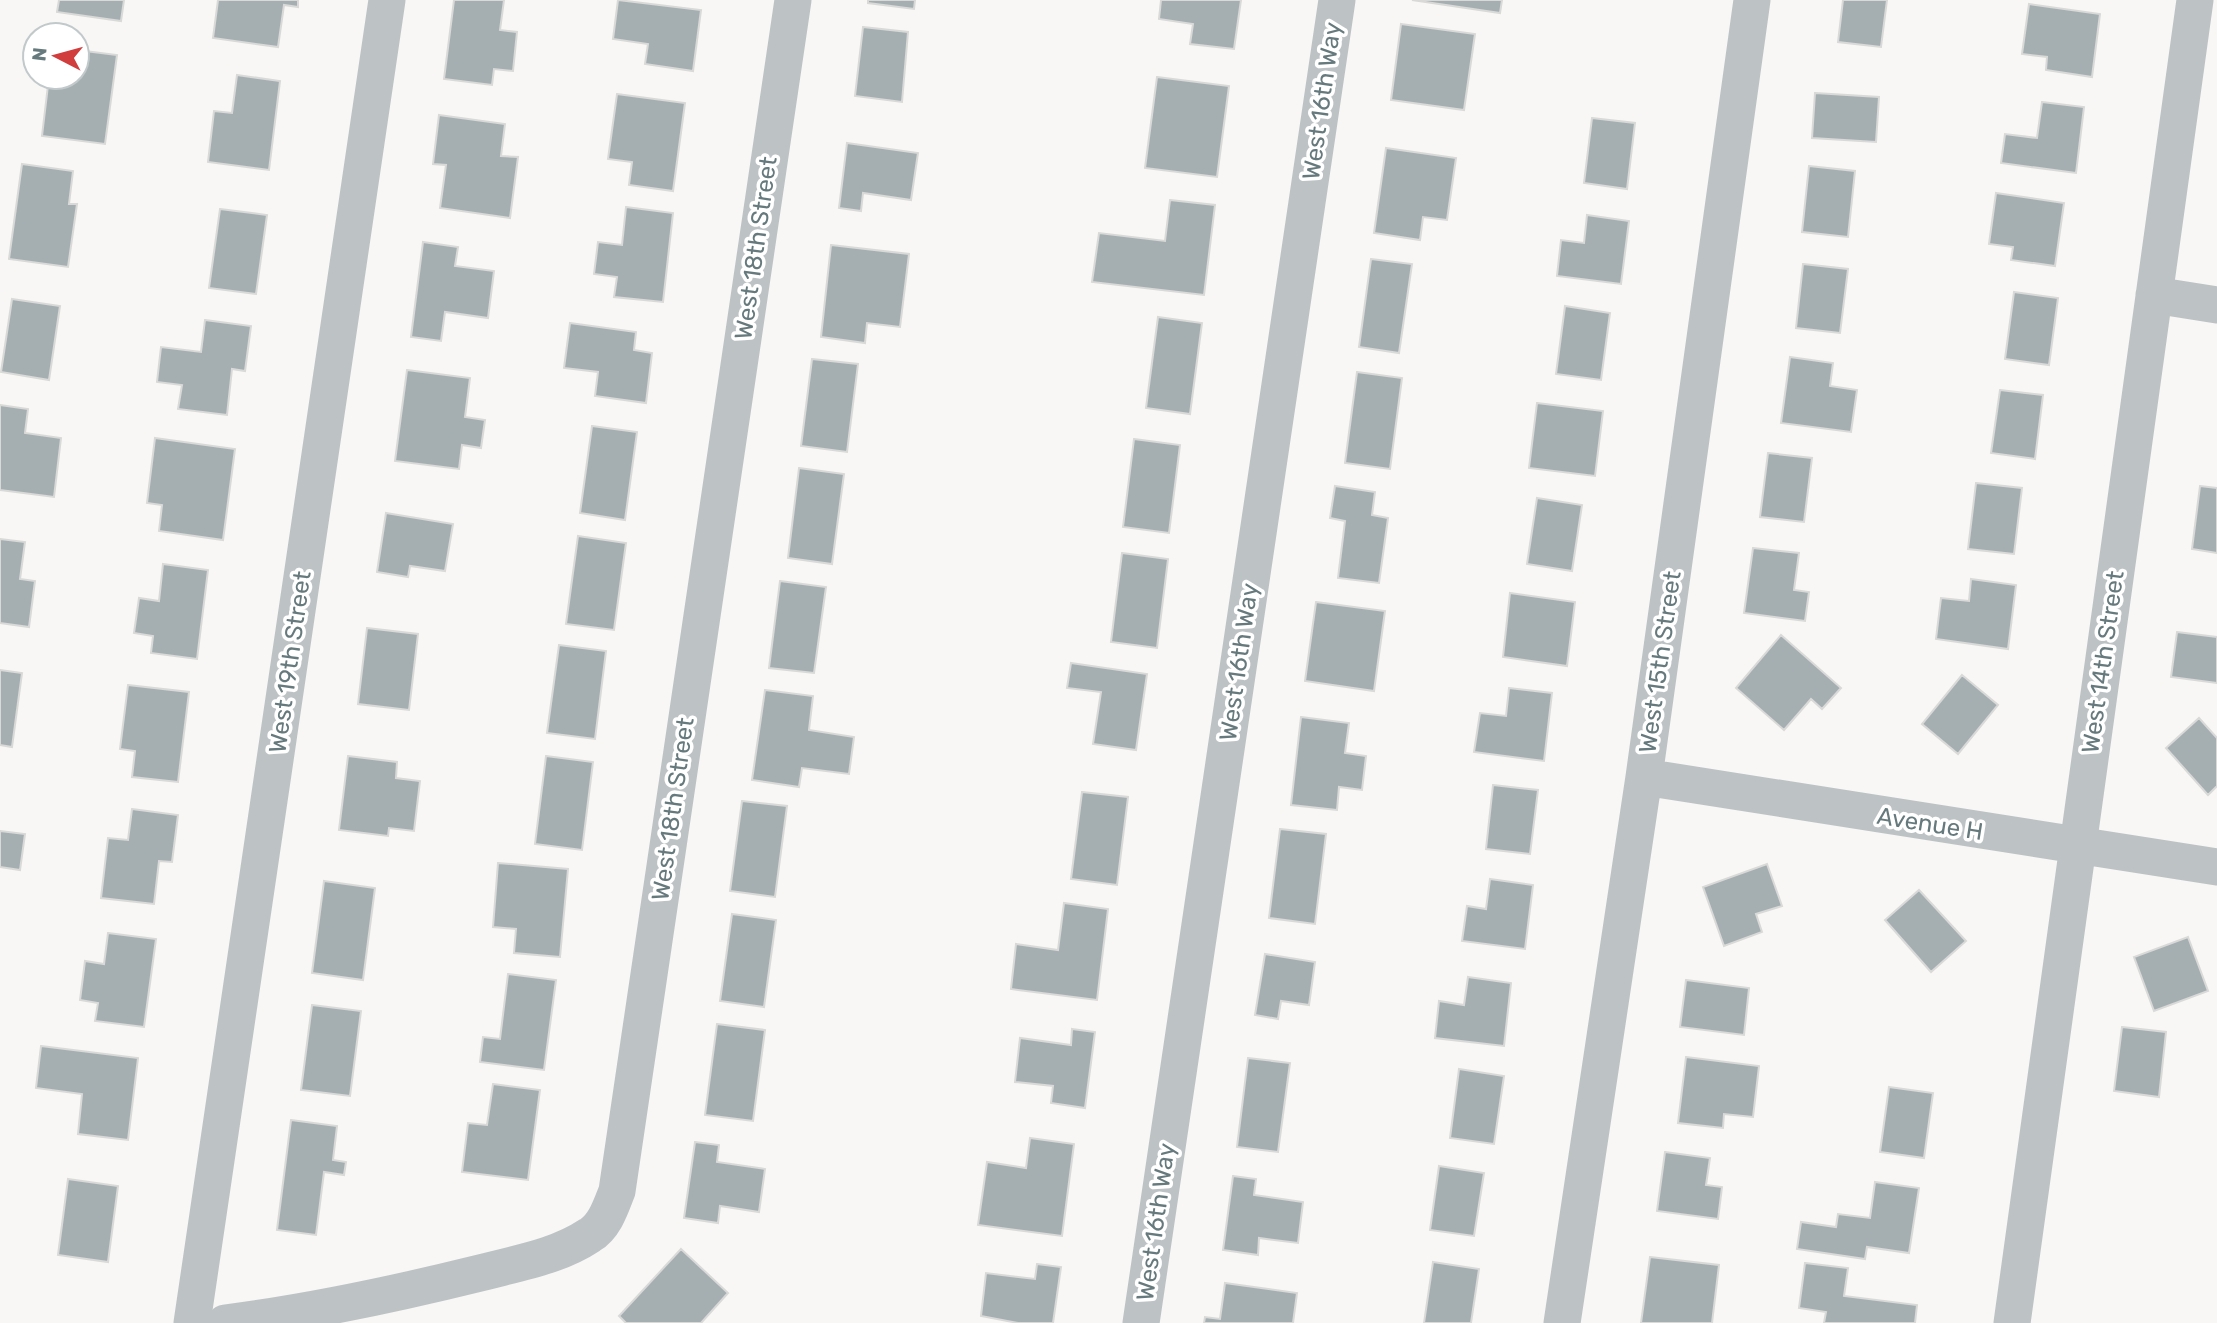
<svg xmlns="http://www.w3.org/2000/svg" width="2217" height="1323" viewBox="0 0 2217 1323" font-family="Rubik,sans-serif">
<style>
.building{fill:#a5afb2;stroke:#d9d9d8;stroke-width:2}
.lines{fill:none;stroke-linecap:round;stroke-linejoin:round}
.minor{stroke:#bdc3c5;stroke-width:37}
.labels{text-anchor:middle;stroke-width:7;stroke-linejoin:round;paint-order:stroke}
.street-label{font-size:24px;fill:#66797d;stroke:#fff}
</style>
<rect width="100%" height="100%" fill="#f8f7f5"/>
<path class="building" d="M59 0H124L121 21 57 12Z
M218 0H298V7L284 5 278 47 213 38Z
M454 0H504L500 30 517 32 513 71 494 69 492 85 444 79Z
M618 0 701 10 693 71 645 64 648 44 613 39Z
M868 0H915L914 9 868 3Z
M1161 0H1241L1234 49 1190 44 1193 24 1159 19Z
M1412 0H1502L1500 13Z
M1843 0H1887L1881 47 1838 42Z
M2029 4 2100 14 2092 77 2046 70 2047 57 2022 54Z
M1401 24 1475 34 1464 110 1391 100Z
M863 27 908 32 902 102 855 96Z
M77 50 117 55 105 144 42 136 49 77H77Z
M237 75 280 81 269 170 208 162 214 111 232 113Z
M1157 77 1229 86 1217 177 1145 168Z
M1815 93 1879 97 1876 142 1812 138Z
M617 94 685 103 673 191 629 185 632 162 608 159Z
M2042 102 2084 107 2076 173 2001 163 2005 134 2037 138Z
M439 115 505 124 501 156 518 157 510 218 440 208 446 165 433 164Z
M1592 118 1635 123 1627 189 1584 183Z
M847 143 918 153 911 200 863 193 861 211 839 208Z
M1386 148 1456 158 1447 220 1423 217 1420 240 1374 233Z
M22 164 73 171 69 204H77L68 267 9 259Z
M1809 166 1855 171 1848 237 1802 232Z
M1996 193 2064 203 2055 266 2011 260 2013 247 1989 244Z
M1170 200 1215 205 1204 295 1092 282 1099 233 1165 241Z
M626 207 673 213 663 302 614 297 617 277 594 274 598 242 622 245Z
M220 209 267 215 256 294 209 288Z
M1587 215 1629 221 1621 284 1557 276 1561 240 1584 243Z
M423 242 458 247 455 266 494 271 488 318 445 312 441 341 411 337Z
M831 245 909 254 900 327 867 323 865 343 821 337Z
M1371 259 1412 264 1399 353 1359 347Z
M1803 264 1848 269 1840 333 1796 328Z
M2014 292 2058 298 2049 365 2005 359Z
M12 299 60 306 49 380 1 372Z
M1565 306 1610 313 1601 380 1556 374Z
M1158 317 1202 323 1190 414 1146 408Z
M205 320 251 326 245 371 232 369 227 415 178 409 182 385 157 382 161 347 201 352Z
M570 323 636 332 634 350 652 353 646 403 595 396 598 372 564 368Z
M1790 357 1833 363 1830 386 1857 390 1851 432 1781 423Z
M812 359 858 364 847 452 801 446Z
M407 370 470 378 465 417 485 420 481 448 462 445 459 469 395 461Z
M1357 372 1402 378 1390 469 1345 463Z
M2000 390 2043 395 2035 459 1991 453Z
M1537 403 1603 411 1595 476 1529 468Z
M0 405 28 409 25 433 61 438 54 497 0 490Z
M592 426 637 432 625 520 580 513Z
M155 438 235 449 223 540 159 531 162 505 147 503Z
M1134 439 1180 445 1169 533 1123 527Z
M1768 453 1812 458 1804 522 1760 517Z
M799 468 844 474 832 564 788 558Z
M1976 483 2022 488 2014 554 1968 549Z
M1335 486 1375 492 1372 515 1388 518 1379 583 1338 578 1345 521 1330 518Z
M2200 486 2217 488V553L2192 549Z
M1537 498 1582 505 1572 571 1527 564Z
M386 513 453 524 445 571 410 566 408 577 377 572Z
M578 536 626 543 614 630 566 624Z
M0 539 25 542 20 579 35 581 29 627 0 623Z
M1753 548 1799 553 1794 590 1809 592 1805 621 1744 613Z
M1122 553 1168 559 1157 648 1111 642Z
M163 564 208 570 197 659 151 653 153 636 134 633 139 598 159 601Z
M1971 579 2016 585 2008 649 1936 639 1941 598 1969 601Z
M780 581 826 587 814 673 769 668Z
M1510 593 1575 602 1567 666 1503 657Z
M1316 602 1385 611 1374 691 1305 681Z
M367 628 418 634 409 710 358 704Z
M2177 632 2217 637V683L2171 677Z
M1781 635 1841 688 1822 709 1811 699 1784 730 1736 688Z
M559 645 606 651 595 739 547 733Z
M1071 663 1147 674 1136 750 1093 744 1101 692 1067 688Z
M0 670 22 673 12 747 0 745Z
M1962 675 1998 705 1958 754 1922 724Z
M128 685 189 692 178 782 132 777 135 751 120 749Z
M1509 688 1552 693 1544 761 1474 752 1480 713 1506 716Z
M765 690 813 696 809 730 854 737 849 774 802 768 799 787 752 780Z
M1301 717 1349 723 1345 753 1366 756 1362 790 1339 787 1337 810 1291 805Z
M2199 718 2217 738V786L2208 795 2166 748Z
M348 756 397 762 396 778 420 781 414 831 389 828 388 836 339 830Z
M546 756 593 762 582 850 535 844Z
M1493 785 1538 790 1530 854 1486 849Z
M1082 792 1128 797 1117 885 1071 879Z
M742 801 787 806 775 897 730 891Z
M132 809 178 815 172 862 159 861 154 904 101 898 108 838 128 840Z
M1280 829 1326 834 1315 924 1269 918Z
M0 831 25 834 20 870 0 867Z
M498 863 568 869 560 957 514 953 516 929 493 927Z
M1767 864 1782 906 1756 914 1762 932 1724 946 1703 887Z
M1490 879 1533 885 1525 949 1462 941 1467 906 1486 909Z
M324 881 375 888 363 980 312 973Z
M1919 890 1966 941 1931 972 1885 920Z
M1064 903 1108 909 1097 1000 1011 989 1016 944 1058 950Z
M732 914 776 920 764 1007 720 1001Z
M108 933 156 939 144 1027 95 1021 98 1003 80 1000 85 961 104 964Z
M2188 937 2208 991 2154 1011 2134 957Z
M1265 954 1315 962 1309 1005 1281 1001 1278 1019 1255 1015Z
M508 974 556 980 544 1070 480 1062 483 1037 500 1039Z
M1468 977 1511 983 1504 1046 1435 1038 1439 1001 1464 1005Z
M1686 980 1749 988 1744 1035 1680 1027Z
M312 1005 361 1011 350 1096 301 1090Z
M717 1024 765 1030 753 1121 705 1115Z
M2122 1027 2166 1032 2159 1097 2114 1091Z
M1072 1029 1095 1032 1085 1108 1051 1103 1053 1086 1015 1082 1020 1038 1071 1045Z
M41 1046 138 1058 128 1140 78 1134 82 1094 36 1088Z
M1686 1057 1759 1066 1753 1117 1724 1114 1723 1128 1678 1123Z
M1248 1058 1290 1063 1278 1152 1237 1147Z
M1459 1069 1504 1076 1494 1144 1450 1138Z
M493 1084 540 1090 528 1180 462 1172 468 1123 487 1125Z
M1889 1087 1933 1093 1924 1158 1880 1152Z
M291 1120 337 1126 333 1160 346 1162 344 1175 324 1172 316 1235 277 1230Z
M1030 1138 1074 1144 1062 1236 978 1225 987 1162 1026 1168Z
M695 1142 719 1145 717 1162 765 1169 759 1212 720 1206 718 1223 684 1218Z
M1665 1152 1710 1158 1706 1185 1722 1187 1718 1219 1657 1211Z
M1439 1166 1484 1173 1474 1236 1430 1230Z
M1233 1176 1256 1179 1254 1195 1303 1202 1298 1243 1259 1238 1258 1255 1223 1250Z
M68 1179 118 1186 108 1262 58 1255Z
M1875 1182 1919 1188 1909 1253 1867 1247 1865 1259 1797 1249 1801 1222 1836 1227 1838 1214 1870 1218Z
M681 1249 728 1293 701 1323H626L619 1316Z
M1650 1257 1719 1265 1712 1323H1641Z
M1433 1262 1479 1269 1471 1323H1424Z
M1805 1263 1848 1268 1844 1296 1917 1305 1915 1323H1824L1826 1312 1799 1308Z
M1037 1264 1061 1267 1053 1323H1018L981 1316 986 1273 1035 1279Z
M1225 1283 1297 1293 1293 1323H1204L1205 1317 1220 1319Z"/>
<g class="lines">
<path class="minor" d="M2154 295 2217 305
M1644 777 2217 867
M192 1323 387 0
M225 1323C312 1312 395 1294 480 1273 518 1263 557 1257 590 1235 605 1226 611 1206 617 1191L793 0
M1141 1323 1337 0
M1562 1323 1644 777 1752 0
M2012 1323 2195 0"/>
</g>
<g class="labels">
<g class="street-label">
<text transform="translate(1322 101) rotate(-82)" y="8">West 16th Way</text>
<text transform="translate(756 248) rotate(-82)" y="8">West 18th Street</text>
<text transform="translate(290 662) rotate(-82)" y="8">West 19th Street</text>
<text transform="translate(1239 662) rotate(-82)" y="8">West 16th Way</text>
<text transform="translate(1660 662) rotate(-82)" y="8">West 15th Street</text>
<text transform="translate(2103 662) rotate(-82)" y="8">West 14th Street</text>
<text transform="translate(673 809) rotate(-82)" y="8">West 18th Street</text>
<text transform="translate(1930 824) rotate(9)" y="8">Avenue H</text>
<text transform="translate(1156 1222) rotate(-82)" y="8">West 16th Way</text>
</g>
</g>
<g transform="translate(56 56) rotate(276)"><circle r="33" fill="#ffffff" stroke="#c2c9cb" stroke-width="2"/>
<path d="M0-5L12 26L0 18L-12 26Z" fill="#d13c3c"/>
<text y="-10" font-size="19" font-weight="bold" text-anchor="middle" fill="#66797d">N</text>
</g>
</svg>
